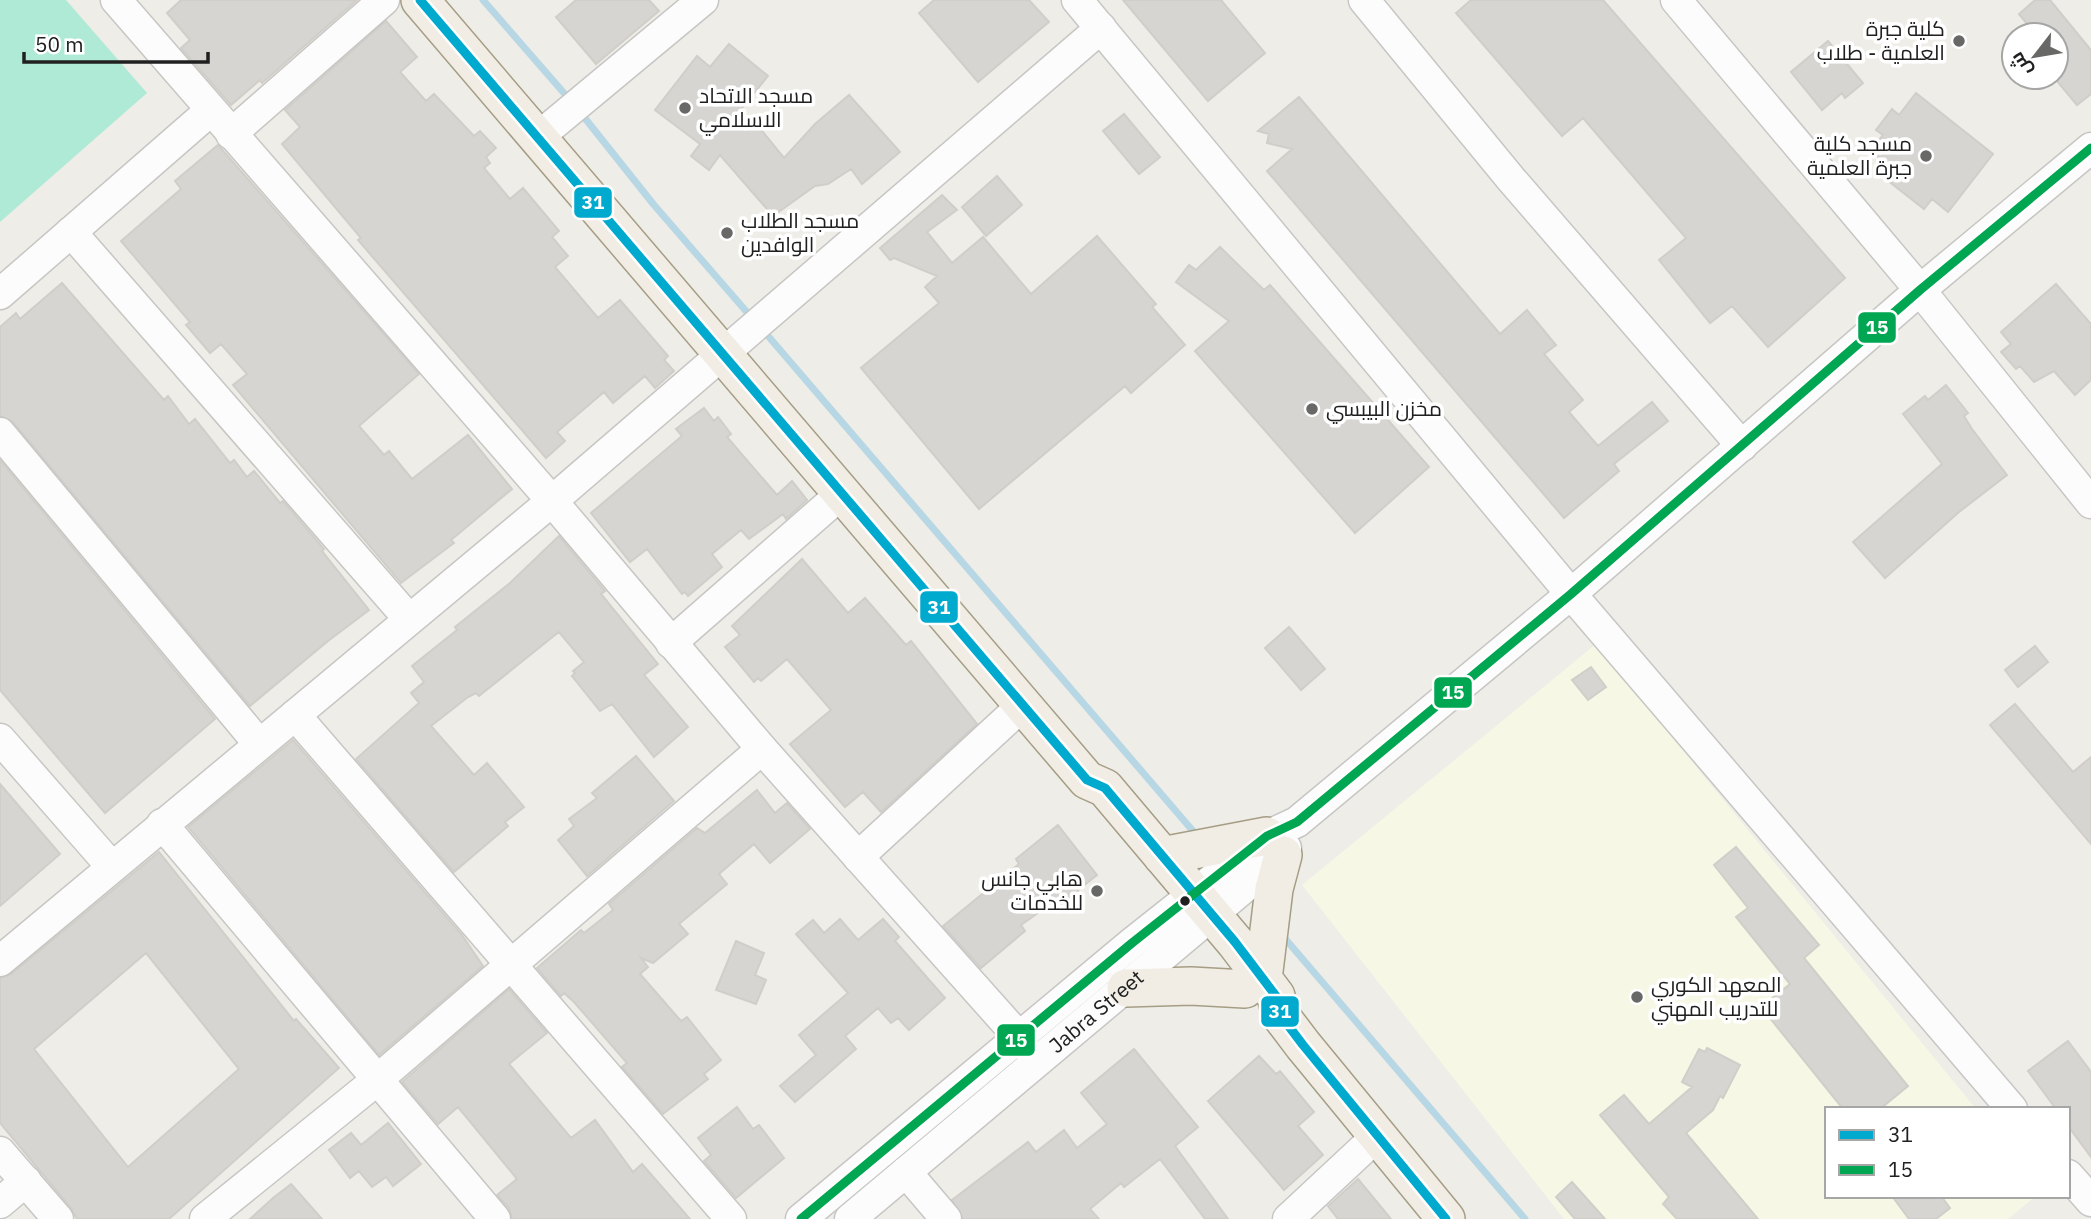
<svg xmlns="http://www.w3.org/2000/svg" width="2091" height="1219" viewBox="0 0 2091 1219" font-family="'IBM Plex Sans',Cairo,sans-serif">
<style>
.education{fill:#f6f7e4}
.pitch{fill:#afead6}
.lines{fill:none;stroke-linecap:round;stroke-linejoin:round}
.stream{stroke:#b8d7e4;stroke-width:7}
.building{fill:#d7d5d1;stroke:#d1cec9;stroke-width:2;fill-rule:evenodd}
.minor-casing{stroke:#c7c6c4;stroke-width:33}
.major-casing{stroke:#a59d84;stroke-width:40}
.minor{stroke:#fcfcfc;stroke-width:30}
.major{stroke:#f1ede5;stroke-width:37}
.bus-1-casing{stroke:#fff;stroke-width:14}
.bus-2-casing{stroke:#fff;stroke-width:14}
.bus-1{stroke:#00a9ce;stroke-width:9}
.bus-2{stroke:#00a651;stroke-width:9}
.poi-dot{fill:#686866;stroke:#fff;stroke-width:2.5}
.bus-dot{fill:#202020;stroke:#fff;stroke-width:2.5}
.labels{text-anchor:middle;stroke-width:7;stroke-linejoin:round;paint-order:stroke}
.poi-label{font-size:21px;fill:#202020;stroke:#fff;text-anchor:start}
.street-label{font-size:21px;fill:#202020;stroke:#fff}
.line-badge{stroke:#fff;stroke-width:2.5}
.badge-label{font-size:19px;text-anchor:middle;font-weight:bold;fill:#fff}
</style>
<rect width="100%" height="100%" fill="#eeede8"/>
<path class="education" d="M1596 644 1976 1109H1827V1196H2036L2008 1219H1564L1302 885Z"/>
<path class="pitch" d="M0 0H66L147 93 0 222Z"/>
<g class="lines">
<path class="stream" d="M483 0 570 100
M580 112 654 205 752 318
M762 329 1199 838
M1282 935 1525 1219"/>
</g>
<path class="building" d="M181 0H357L262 83 260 80 231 105 181 48 190 40 167 13Z
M576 0H649L659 11 596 64 556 17Z
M934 0H1029L1049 22 978 82 919 13Z
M1123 0H1221L1265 53 1208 101Z
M1471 0H1603L1845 278 1768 347 1732 306 1710 323 1659 260 1686 238 1583 118 1562 136 1456 13Z
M2035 0H2050L2091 50V94L2077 105 2056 80V35H2036L2019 14Z
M386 21 417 57 400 72 426 101 434 94 474 136 480 131 496 148 486 157 490 163 484 168 510 199 523 188 559 231 552 237 568 256 555 267 598 318 620 300 668 356 664 360 674 371 655 388 645 376 613 403 604 392 557 432 565 441 546 458 358 240 361 238 282 144 300 127 285 110Z
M1828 41 1863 83 1845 98 1842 93 1822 110 1791 72Z
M729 44 768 76 738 113 763 132 784 158 815 124 849 95 900 152 862 184 851 169 828 184 815 186 773 216 720 155 709 170 691 156 700 144 655 110 697 56 710 67Z
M1916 93 1993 154 1948 212 1932 199 1924 209 1882 176 1889 166 1870 151 1883 135 1876 130 1892 109 1899 115Z
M1299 97 1500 334 1527 310 1556 345 1544 354 1583 400 1569 412 1598 446 1652 402 1668 421 1614 464 1619 471 1564 518 1267 171 1292 149 1267 143 1269 134 1258 131Z
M1124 114 1160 157 1139 174 1103 131Z
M218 145 419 374 359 426 384 455 389 451 412 479 468 435 512 489 451 540 454 543 401 583 233 385 247 374 221 344 210 353 186 325 190 322 121 241 181 189 175 181Z
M997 176 1022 205 986 236 962 207Z
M942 195 957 210 927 232 952 263 983 237 1031 294 1097 236 1156 304 1152 307 1185 345 1131 393 1125 386 979 509 861 368 939 303 925 287 937 276 894 258 890 260 880 248Z
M1220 247 1264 290 1270 285 1429 467 1355 533 1195 351 1229 321 1176 282 1189 265 1196 270Z
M62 283 164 400 168 396 189 424 195 419 230 463 234 460 247 477 254 471 280 503 283 501 324 549 322 551 369 610 328 641 250 706 13 422 0 416V327L16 313 20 319Z
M2056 284 2091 324V380L2075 395 2054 371 2034 382 2020 366 2016 369 2001 352 2011 344 2001 332Z
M1946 385 1968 413 1964 416 1972 429 2007 475 1959 512 1885 578 1853 542 1942 464 1903 414 1925 396 1928 400Z
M704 408 714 421 718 417 731 434 727 437 777 495 792 481 807 500 786 519 783 514 749 539 741 530 712 554 722 567 688 596 685 592 682 594 647 549 630 562 591 513 682 436 676 429Z
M0 460 215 719 105 813 0 690Z
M559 536 605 591 601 594 658 664 644 675 688 727 654 757 612 704 600 711 572 676 575 673 573 671 584 662 559 632 555 635 479 696 476 693 468 697 431 726 474 775 487 763 524 807 505 822 508 826 454 872 356 759 419 703 411 693 424 682 412 666 457 630 455 627 510 583Z
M802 559 848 613 865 598 906 645 911 641 977 724 881 812 863 792 845 807 790 744 831 710 787 659 761 681 758 678 754 682 725 647 740 635 732 626Z
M1289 627 1325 669 1301 690 1265 648Z
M2035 646 2048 662 2018 687 2005 670Z
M1591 667 1606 687 1588 700 1572 680Z
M2015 704 2073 772 2091 757V844L1990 725Z
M293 740 462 935 483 966 379 1055 188 827Z
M636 756 674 801 587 876 558 840 574 826 569 819 597 798 592 793Z
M0 784 60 854 0 906Z
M757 790 775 813 787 803 810 829 770 863 754 844 719 874 727 884 679 924 688 934 653 963 641 958 648 967 640 974 681 1021 687 1017 721 1060 704 1074 708 1079 663 1114 622 1067 627 1063 574 1002 564 993 561 996 537 968 581 930 584 933 613 910 609 904 697 828 705 833Z
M1058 825 1097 875 1078 890 1079 892 1056 908 1052 903 1021 925 1025 931 981 968 943 926 1019 864 1016 859Z
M1736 847 1819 945 1804 958 1908 1086 1880 1109H1843L1761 1007 1790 984 1736 917 1748 908 1714 865Z
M159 852 294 1021 296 1019 339 1068 169 1219H77L71 1208 0 1123V978L11 974ZM146 953 239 1069 128 1167 34 1049Z
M840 919 858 940 883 919 899 937 895 941 945 998 909 1030 898 1018 891 1023 878 1008 845 1036 856 1049 795 1102 780 1086 816 1055 799 1035 848 993 796 934 813 920 824 933Z
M736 941 764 953 755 975 766 980 756 1004 716 990Z
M509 989 547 1033 509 1064 571 1138 595 1120 633 1172 642 1164 690 1219H512L509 1208 497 1195 517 1179 458 1107 438 1124 402 1082Z
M2068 1041 2091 1072V1157L2068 1126V1109H2056L2028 1071Z
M1707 1048 1740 1065 1723 1098 1720 1096 1713 1110 1686 1133 1758 1219H1677L1663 1204 1669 1197 1600 1115 1624 1095 1649 1124 1692 1087 1682 1082 1699 1049 1705 1052Z
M1134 1049 1198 1127 1175 1146 1228 1219H1205L1160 1159 1124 1187 1121 1183 1090 1209 1099 1219H963L952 1200 1028 1142 1036 1152 1064 1130 1077 1148 1107 1124 1081 1093Z
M1259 1056 1276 1074 1280 1071 1314 1112 1298 1126 1323 1155 1284 1190 1208 1101Z
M737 1107 753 1129 759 1125 784 1158 736 1198 704 1161 711 1155 698 1138Z
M388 1123 421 1164 393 1186 386 1177 372 1187 359 1171 350 1178 329 1150 351 1133 361 1145Z
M1358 1179 1391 1219H1338L1328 1206Z
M1572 1182 1605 1219H1575L1556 1197Z
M291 1184 322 1219H250L273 1198Z
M1892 1196H1941L1950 1208 1936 1219H1909Z"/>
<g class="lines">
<defs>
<g id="minor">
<path d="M116 0 552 501 762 749 1018 1036"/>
<path d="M1077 0 1571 594 2012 1109"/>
<path d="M1364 0 1511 179 1742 446"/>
<path d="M1676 0 1920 290 2091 503"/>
<path d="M231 134 384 0"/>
<path d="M537 138 703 0"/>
<path d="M71 232 409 619"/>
<path d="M0 294 210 111"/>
<path d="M0 433 259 744"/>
<path d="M671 643 841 494"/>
<path d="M295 715 731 1219"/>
<path d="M0 739 112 867"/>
<path d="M162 824 495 1219"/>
<path d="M858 857 1024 704"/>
<path d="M0 961 552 501 1101 28"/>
<path d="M0 1152 58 1219"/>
<path d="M906 1172 946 1219"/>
<path d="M2068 1175 2091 1201"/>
<path d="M0 1203 26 1181"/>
<path d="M205 1219 377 1080 762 749"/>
<path d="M801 1219 1132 943 1267 836 1297 822 1571 594 1920 290 2091 148"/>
<path id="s1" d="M850 1219 1283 855 1286 848"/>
<path d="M1288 1219 1376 1137"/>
</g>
<path id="major" d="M420 0 1087 780 1105 788 1235 942 1276 996 1281 1016 1303 1045 1446 1219
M1162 856 1267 836
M1263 979 1274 889 1283 855
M1126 988 1191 986 1245 989"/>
</defs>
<use href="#minor" class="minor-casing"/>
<use href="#major" class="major-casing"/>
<use href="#minor" class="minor"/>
<use href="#major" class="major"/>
<defs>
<path id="bus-1" d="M420 0 1087 780 1105 788 1235 942 1276 996 1281 1016 1303 1045 1446 1219"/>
<path id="bus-2" d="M801 1219 1132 943 1267 836 1297 822 1571 594 1920 290 2091 148"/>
</defs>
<use href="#bus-1" class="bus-1-casing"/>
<use href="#bus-2" class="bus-2-casing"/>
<use href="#bus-1" class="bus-1"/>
<use href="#bus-2" class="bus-2"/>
</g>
<g class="poi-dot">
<circle cx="1959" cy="41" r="7"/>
<circle cx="685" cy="108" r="7"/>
<circle cx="1926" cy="156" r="7"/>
<circle cx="727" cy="233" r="7"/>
<circle cx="1312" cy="409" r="7"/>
<circle cx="1097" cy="891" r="7"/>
<circle cx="1637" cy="997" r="7"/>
</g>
<circle class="bus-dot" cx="1185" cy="901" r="6"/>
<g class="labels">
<g class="poi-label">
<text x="1945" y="36" text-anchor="end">كلية جبرة<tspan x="1945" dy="24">العلمية - طلاب</tspan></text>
<text x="699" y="103">مسجد الاتحاد<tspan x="699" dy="24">الاسلامي</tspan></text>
<text x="1912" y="151" text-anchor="end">مسجد كلية<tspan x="1912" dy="24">جبرة العلمية</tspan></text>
<text x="741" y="228">مسجد الطلاب<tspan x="741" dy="24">الوافدين</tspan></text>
<text x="1326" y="416">مخزن البيبسي</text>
<text x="1083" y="886" text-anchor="end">هابي جانس<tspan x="1083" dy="24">للخدمات</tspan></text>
<text x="1651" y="992">المعهد الكوري<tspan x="1651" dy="24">للتدريب المهني</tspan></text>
</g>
<g class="street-label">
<text dy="7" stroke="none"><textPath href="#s1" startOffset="322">Jabra Street</textPath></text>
</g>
</g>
<g class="line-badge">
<rect x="573" y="186" width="40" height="33" rx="7" fill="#00a9ce"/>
<rect x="1857" y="311" width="40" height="33" rx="7" fill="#00a651"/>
<rect x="919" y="590" width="40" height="34" rx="7" fill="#00a9ce"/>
<rect x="1433" y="676" width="40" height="33" rx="7" fill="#00a651"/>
<rect x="1260" y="995" width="40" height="33" rx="7" fill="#00a9ce"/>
<rect x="996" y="1023" width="40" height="34" rx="7" fill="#00a651"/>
</g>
<g class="badge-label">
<text x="593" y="209">31</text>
<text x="1877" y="334">15</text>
<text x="939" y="614">31</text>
<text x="1453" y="699">15</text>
<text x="1280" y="1018">31</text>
<text x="1016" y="1047">15</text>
</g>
<rect x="1825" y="1107" width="245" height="91" fill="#ffffff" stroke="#a6a6a6" stroke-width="2"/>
<rect x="1839" y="1130" width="35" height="10" fill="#00a9ce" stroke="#a6a6a6" stroke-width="2"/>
<text x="1888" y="1142" font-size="21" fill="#202020">31</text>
<rect x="1839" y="1165" width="35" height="10" fill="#00a651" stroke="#a6a6a6" stroke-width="2"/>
<text x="1888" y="1177" font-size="21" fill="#202020">15</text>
<g transform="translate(2035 56) rotate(239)"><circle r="33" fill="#ffffff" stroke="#a6a6a6" stroke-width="2"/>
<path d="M0-5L12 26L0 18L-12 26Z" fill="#686866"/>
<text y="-10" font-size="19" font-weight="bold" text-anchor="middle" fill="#202020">ش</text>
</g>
<path d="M24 52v10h184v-10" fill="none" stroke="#202020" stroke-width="3.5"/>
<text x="35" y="52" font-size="21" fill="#202020" stroke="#ffffff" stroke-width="5" paint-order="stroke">50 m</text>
</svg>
